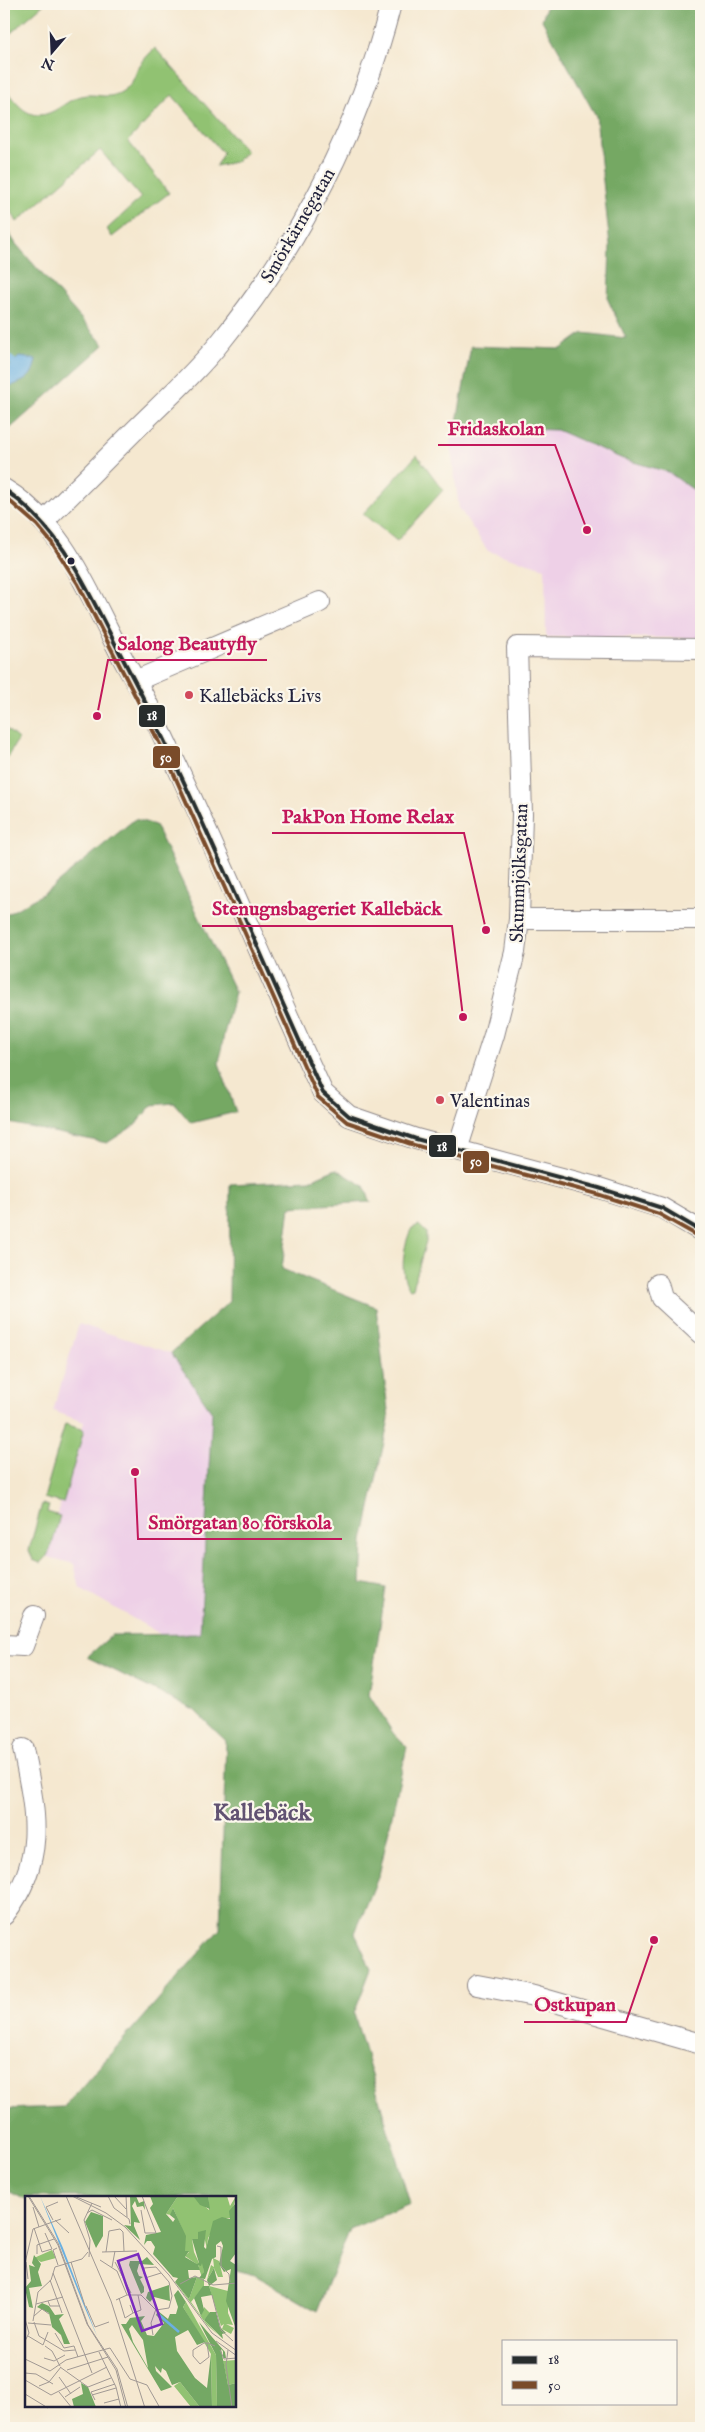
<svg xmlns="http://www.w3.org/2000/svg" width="705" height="2432" viewBox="0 0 705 2432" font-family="'IM FELL English',serif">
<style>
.built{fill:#eed0e7}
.green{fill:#91c272;stroke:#5a7256}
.forest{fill:#74a864;stroke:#4b6550}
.water{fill:#6bb0e1;stroke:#46698e}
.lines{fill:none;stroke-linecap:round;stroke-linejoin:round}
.stream{stroke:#6bb0e1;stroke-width:7}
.minor-casing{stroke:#8c8586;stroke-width:22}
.minor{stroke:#fff;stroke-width:20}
.bus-1-casing{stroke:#fbf7ec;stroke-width:8}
.bus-2-casing{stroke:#fbf7ec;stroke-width:8}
.bus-1{stroke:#282d2d;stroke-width:4}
.bus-2{stroke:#7a4b2a;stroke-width:4}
.bus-dot{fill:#22223b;stroke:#fbf7ec;stroke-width:2}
.poi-dot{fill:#d1495b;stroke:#fbf7ec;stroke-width:2}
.labels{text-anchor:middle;stroke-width:4.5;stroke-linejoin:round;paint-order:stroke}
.street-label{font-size:19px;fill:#22223b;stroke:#fbf7ec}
.poi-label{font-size:19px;fill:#22223b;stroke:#fbf7ec;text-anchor:start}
.district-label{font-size:24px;font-weight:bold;fill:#615272;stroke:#fbf7ec}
.inset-river{fill:none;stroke:#6bb0e1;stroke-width:2.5}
.inset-road{fill:none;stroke:#a19994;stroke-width:1}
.view{fill:#7b2cbf;fill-opacity:0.15;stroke:#7b2cbf;stroke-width:2.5}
.inset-edge{fill:none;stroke:#22223b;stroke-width:2.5}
.leader{fill:none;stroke:#c2185b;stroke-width:2}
.callout-dot{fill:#c2185b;stroke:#fbf7ec;stroke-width:2}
.callout-label{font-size:20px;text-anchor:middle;font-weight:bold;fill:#c2185b;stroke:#fbf7ec;stroke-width:4.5;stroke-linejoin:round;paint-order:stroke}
.line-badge{stroke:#fbf7ec;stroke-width:2}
.badge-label{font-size:14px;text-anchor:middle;font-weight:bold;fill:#fff}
</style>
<rect width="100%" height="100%" fill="#fbf7ec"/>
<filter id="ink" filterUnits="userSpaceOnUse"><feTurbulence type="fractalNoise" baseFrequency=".02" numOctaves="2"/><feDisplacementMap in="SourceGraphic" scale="10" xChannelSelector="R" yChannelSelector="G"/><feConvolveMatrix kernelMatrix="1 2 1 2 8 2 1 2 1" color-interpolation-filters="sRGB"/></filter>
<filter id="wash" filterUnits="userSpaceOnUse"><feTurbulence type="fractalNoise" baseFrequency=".0096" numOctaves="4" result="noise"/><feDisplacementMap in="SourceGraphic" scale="20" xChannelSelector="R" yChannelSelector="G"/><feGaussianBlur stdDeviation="1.12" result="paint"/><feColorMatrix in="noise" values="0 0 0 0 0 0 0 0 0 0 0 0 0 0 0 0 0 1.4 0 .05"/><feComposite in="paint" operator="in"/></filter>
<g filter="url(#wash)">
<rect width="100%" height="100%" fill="#f5e8d0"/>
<path class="built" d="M456 427 557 430 622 459 668 472 701 495V638L546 637 545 568 488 551 459 508 450 444Z
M79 1324 171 1353 212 1412 200 1634 162 1635 80 1588 74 1564 45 1556 84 1422 53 1411Z"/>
<path class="green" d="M4 4H44L4 39Z
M155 48 247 152 235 162 216 166 223 153 172 95 128 141 169 193 112 237 107 229 141 198 100 150 17 222 4 198V87C13 99 23 115 39 115 54 115 66 101 78 97 98 90 109 105 129 86 134 81 136 71 140 65 144 59 150 53 155 48Z
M417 455 443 490 397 541 363 514Z
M4 727 18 739 4 763Z
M419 1225 426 1232V1241L413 1288 410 1289C398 1277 404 1241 412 1228Z
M65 1424 84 1430 63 1503 44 1498Z
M42 1504 49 1506 47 1512 60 1516C56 1527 51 1559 40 1563L33 1560 29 1550Z"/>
<path class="forest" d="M547 4H701V495L668 472 623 459 557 430 456 427 471 346 561 349 583 333 626 338 608 300 610 246 596 116 542 20Z
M4 225 16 244 104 345 4 434Z
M135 819 155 825 235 992 224 1034 219 1063 236 1112 191 1123 174 1103 152 1105 135 1125 107 1143 4 1122V916L46 892Z
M336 1169 364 1186 371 1202 290 1207 282 1269 376 1307 389 1419 363 1541 361 1583 386 1588 369 1695 393 1733 407 1747 379 1875 355 1933 371 1969 354 2014 410 2204 350 2229 317 2311 255 2275 235 2270V2197H26V2200L4 2189V2109L64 2107 220 1929 226 1741 194 1710 87 1657 112 1635 200 1634 212 1412 171 1353 229 1302 230 1184 310 1180Z"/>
<path class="water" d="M19 357 36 359C33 377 27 380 11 386L5 381 7 369Z"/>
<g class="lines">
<path class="stream" d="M4 355 13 362"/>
</g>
</g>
<g filter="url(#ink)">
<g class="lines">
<defs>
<path id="minor" d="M4 489C62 524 87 589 117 647 126 666 138 684 147 703 210 831 263 964 323 1093L349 1116 416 1139 599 1188 662 1208 701 1231
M44 521C73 493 101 464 130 435 161 404 195 374 222 340 301 243 360 125 391 4
M135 681 320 602
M519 919H701
M457 1150 494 1035 515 952 519 919 522 814 517 647 701 649
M658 1284 662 1298 701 1334
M4 1645 23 1646 34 1616
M4 1915C47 1859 36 1813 23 1749
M477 1985 534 1996 701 2044"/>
</defs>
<use href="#minor" class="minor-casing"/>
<use href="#minor" class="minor"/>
<defs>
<path id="bus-1" d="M4 489C67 534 87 591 122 657 197 799 256 947 323 1093L349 1116 416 1139 599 1188 662 1208 701 1231"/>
<path id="bus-2" d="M4 496 37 525 52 543 78 584 165 754 318 1097 347 1122 414 1145 597 1194 659 1214 698 1236"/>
</defs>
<use href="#bus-1" class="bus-1-casing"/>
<use href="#bus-2" class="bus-2-casing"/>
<use href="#bus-1" class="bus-1"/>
<use href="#bus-2" class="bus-2"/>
</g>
</g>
<circle class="bus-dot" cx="71" cy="561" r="4.5"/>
<g class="poi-dot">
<circle cx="189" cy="695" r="5"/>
<circle cx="440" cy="1100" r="5"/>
</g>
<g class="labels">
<g class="street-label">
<text transform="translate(297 225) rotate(-60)" y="7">Smörkärnegatan</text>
<text transform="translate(518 873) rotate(-88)" y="7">Skummjölksgatan</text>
</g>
<g class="poi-label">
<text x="199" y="702">Kallebäcks Livs</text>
<text x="450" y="1107">Valentinas</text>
</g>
<g class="district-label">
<text x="262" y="1820">Kallebäck</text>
</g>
</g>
<g transform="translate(25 2196)">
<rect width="211" height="211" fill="#f5e8d0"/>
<path d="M153 0H168L184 14 183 0H202L205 10 211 0 206 22H195L183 42 182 53 178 36 173 43H167L169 56 174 67H178L179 76 177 82 173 69 160 60 164 56 160 55 159 37 148 12 146 19 141 18ZM27 54 31 62 16 66 9 62ZM188 62 194 65 198 81H193L189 72 182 84 186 69 189 71ZM172 81 179 83V90L166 106 176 120 179 111 185 117 179 124 192 138 182 129 150 86 164 103ZM184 90 203 95V117L208 129 201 128 209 132 206 138 197 133 199 128 196 130ZM161 106 191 159 192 211H187L186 158 158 111ZM211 164V187L203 189 198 165ZM155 186 174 210 177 211H166L149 190Z" fill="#91c272"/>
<path d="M105 0H111L114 7 119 5 120 14 118 10 112 11 110 5 107 10 115 27 109 26V30L115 44 99 29 106 30ZM125 0H153L141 18 148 26 150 23 145 19 148 12 161 40 160 55H164L160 61 172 68 174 67 167 43H173V36L181 34 179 51 181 53 188 25 197 21 205 23 204 15 211 7V57L205 65 211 69V133L201 105 206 73 199 76 194 68 198 50 196 45 191 49V61L187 63 180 83 174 82 179 76 177 67 176 70 173 69 175 74H163L164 82 172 81 164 103 150 86 153 82 148 81 128 58 130 51 126 45H122L119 49 121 39 136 36 125 12 128 8ZM168 0H183L185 13 175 9ZM66 16 78 20V40L71 52 60 26ZM9 59 16 68 13 76 17 90 4 92 8 112 4 111 0 92 6 85 4 69 10 71 7 67ZM122 61 129 69 114 68 112 75 114 80 118 81 115 83 119 91V96L116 98 104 69 105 65H117ZM189 72 192 84 184 90 187 99 176 101 179 114 176 120 169 102 178 90H184L182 84ZM144 89 145 105 129 101 125 106 121 102 123 96ZM153 94 161 106 158 111 180 146 172 149 163 134 150 141 152 155 170 182 182 192 186 158 187 211 174 210 155 186 147 189 141 175 137 172 136 177 130 170 131 175 147 191 136 195 96 128H101L105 122 120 120 116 125 122 139 129 140 139 127 131 119 133 115 143 123 145 118H151L153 111 149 99ZM107 129 118 144 123 172 108 146 104 133ZM17 107 24 110 30 119 39 118 34 123 45 148H39L36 139 27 131 24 117 12 111ZM185 116H191L195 131 201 137 197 138 198 143 179 124ZM174 126 200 156 201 162H198V155L196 153 203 189 211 187V211H192L191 159ZM56 187 63 191 71 211H49L47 203 58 198Z" fill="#74a864" fill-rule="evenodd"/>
<path d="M15 0 38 52 72 140 59 110Z" fill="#6bb0e1"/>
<path class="inset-river" d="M133 118 154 136"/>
<path class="inset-road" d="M3 0 33 49 62 128 91 174 101 212M4 0 33 47 63 129 92 173 103 212M41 0 86 105 120 212M47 0 81 17 100 31 144 79 187 137 212 155M49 0 76 11M83 0 89 12 104 23 105 28M89 0 101 13M101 0 102 21M8 11 14 31M116 14 120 37H131L117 0M62 17 67 14 87 24M28 24 21 11 33 6M30 24 44 37M9 32 17 56 27 53 20 37M192 50 196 51V70L204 78 205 86M32 52 28 54 33 69M77 56 112 55M81 56 84 35 95 33 98 36 99 55M12 58V49L29 43M64 61 65 44 59 24 67 7M75 64 92 75 102 99M1 66 3 83M46 66 60 110M90 66 106 97M0 67 8 33 36 23M87 71 90 55M28 77 67 177M120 82 136 77M25 84 37 117M155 88 170 80 188 89 212 87M187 99 196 134 208 145M94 102 100 122 108 117M91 104 102 99H116L131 114 144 112 147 100 144 86 131 71 119 72V78M23 105 25 110H35M11 108 38 101M105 109 108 117 116 114 113 99M61 110 70 131 84 126M9 120 17 113 24 118M0 123 4 137 0 145M8 125 13 96 26 84 30 71 57 63 63 56M9 126 14 140 39 155 50 154M3 127 26 129M30 137 39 152 49 150 53 161M128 139 126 127 131 113M3 140 18 149 23 136M191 145 212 160M182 147 184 161 175 168 168 160V154L179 147H183L185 148 190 150M20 150 27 155 35 170M195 154 199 163 212 162M203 154 201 169 207 212M74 156 91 191 96 212M19 162 29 165 40 159M0 163 25 175 41 164 85 152 105 183 122 189 135 212M35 171 63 191 86 182M42 174 83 161M0 177 11 178 28 188M34 181 46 198M0 184 26 199 82 171M14 190 24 186 36 171M34 196 47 212M0 198 23 212M67 199 91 192M40 201 55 191M70 204 66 196 90 188M79 207 94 203"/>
<path class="view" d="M113 58 137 128 117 135 93 65Z"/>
<rect width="211" height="211" class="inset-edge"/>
</g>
<path class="leader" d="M587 530L555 445H438M97 716L108 660H267M486 930L464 833H272M463 1017L452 926H202M135 1472L138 1539H342M654 1940L626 2022H524"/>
<g class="callout-dot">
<circle cx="587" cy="530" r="5"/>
<circle cx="97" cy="716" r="5"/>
<circle cx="486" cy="930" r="5"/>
<circle cx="463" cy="1017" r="5"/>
<circle cx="135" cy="1472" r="5"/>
<circle cx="654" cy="1940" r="5"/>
</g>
<g class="callout-label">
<text x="496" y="435">Fridaskolan</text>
<text x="187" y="650">Salong Beautyfly</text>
<text x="368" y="823">PakPon Home Relax</text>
<text x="327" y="915">Stenugnsbageriet Kallebäck</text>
<text x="240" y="1529">Smörgatan 80 förskola</text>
<text x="575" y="2011">Ostkupan</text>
</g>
<g class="line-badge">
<rect x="138" y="704" width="28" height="24" rx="5" fill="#282d2d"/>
<rect x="152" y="745" width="29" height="24" rx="5" fill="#7a4b2a"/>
<rect x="428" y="1134" width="29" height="24" rx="5" fill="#282d2d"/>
<rect x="462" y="1150" width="28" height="24" rx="5" fill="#7a4b2a"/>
</g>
<g class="badge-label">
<text x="152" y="720">18</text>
<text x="166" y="762">50</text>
<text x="442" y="1151">18</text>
<text x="476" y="1166">50</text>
</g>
<rect width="705" height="2432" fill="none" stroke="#fbf7ec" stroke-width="20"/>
<rect x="502" y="2340" width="175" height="65" fill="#fbf7ec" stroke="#a4a2a5"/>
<rect x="512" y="2356" width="25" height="8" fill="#282d2d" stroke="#a4a2a5"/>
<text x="548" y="2364" font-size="15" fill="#22223b">18</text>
<rect x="512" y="2381" width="25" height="8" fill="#7a4b2a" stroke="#a4a2a5"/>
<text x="548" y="2390" font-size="15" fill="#22223b">50</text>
<g transform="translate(52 52) rotate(199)" stroke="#fbf7ec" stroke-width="4" paint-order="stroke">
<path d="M0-4L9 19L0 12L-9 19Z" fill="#22223b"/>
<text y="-8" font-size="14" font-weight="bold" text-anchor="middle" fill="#22223b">N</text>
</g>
</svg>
